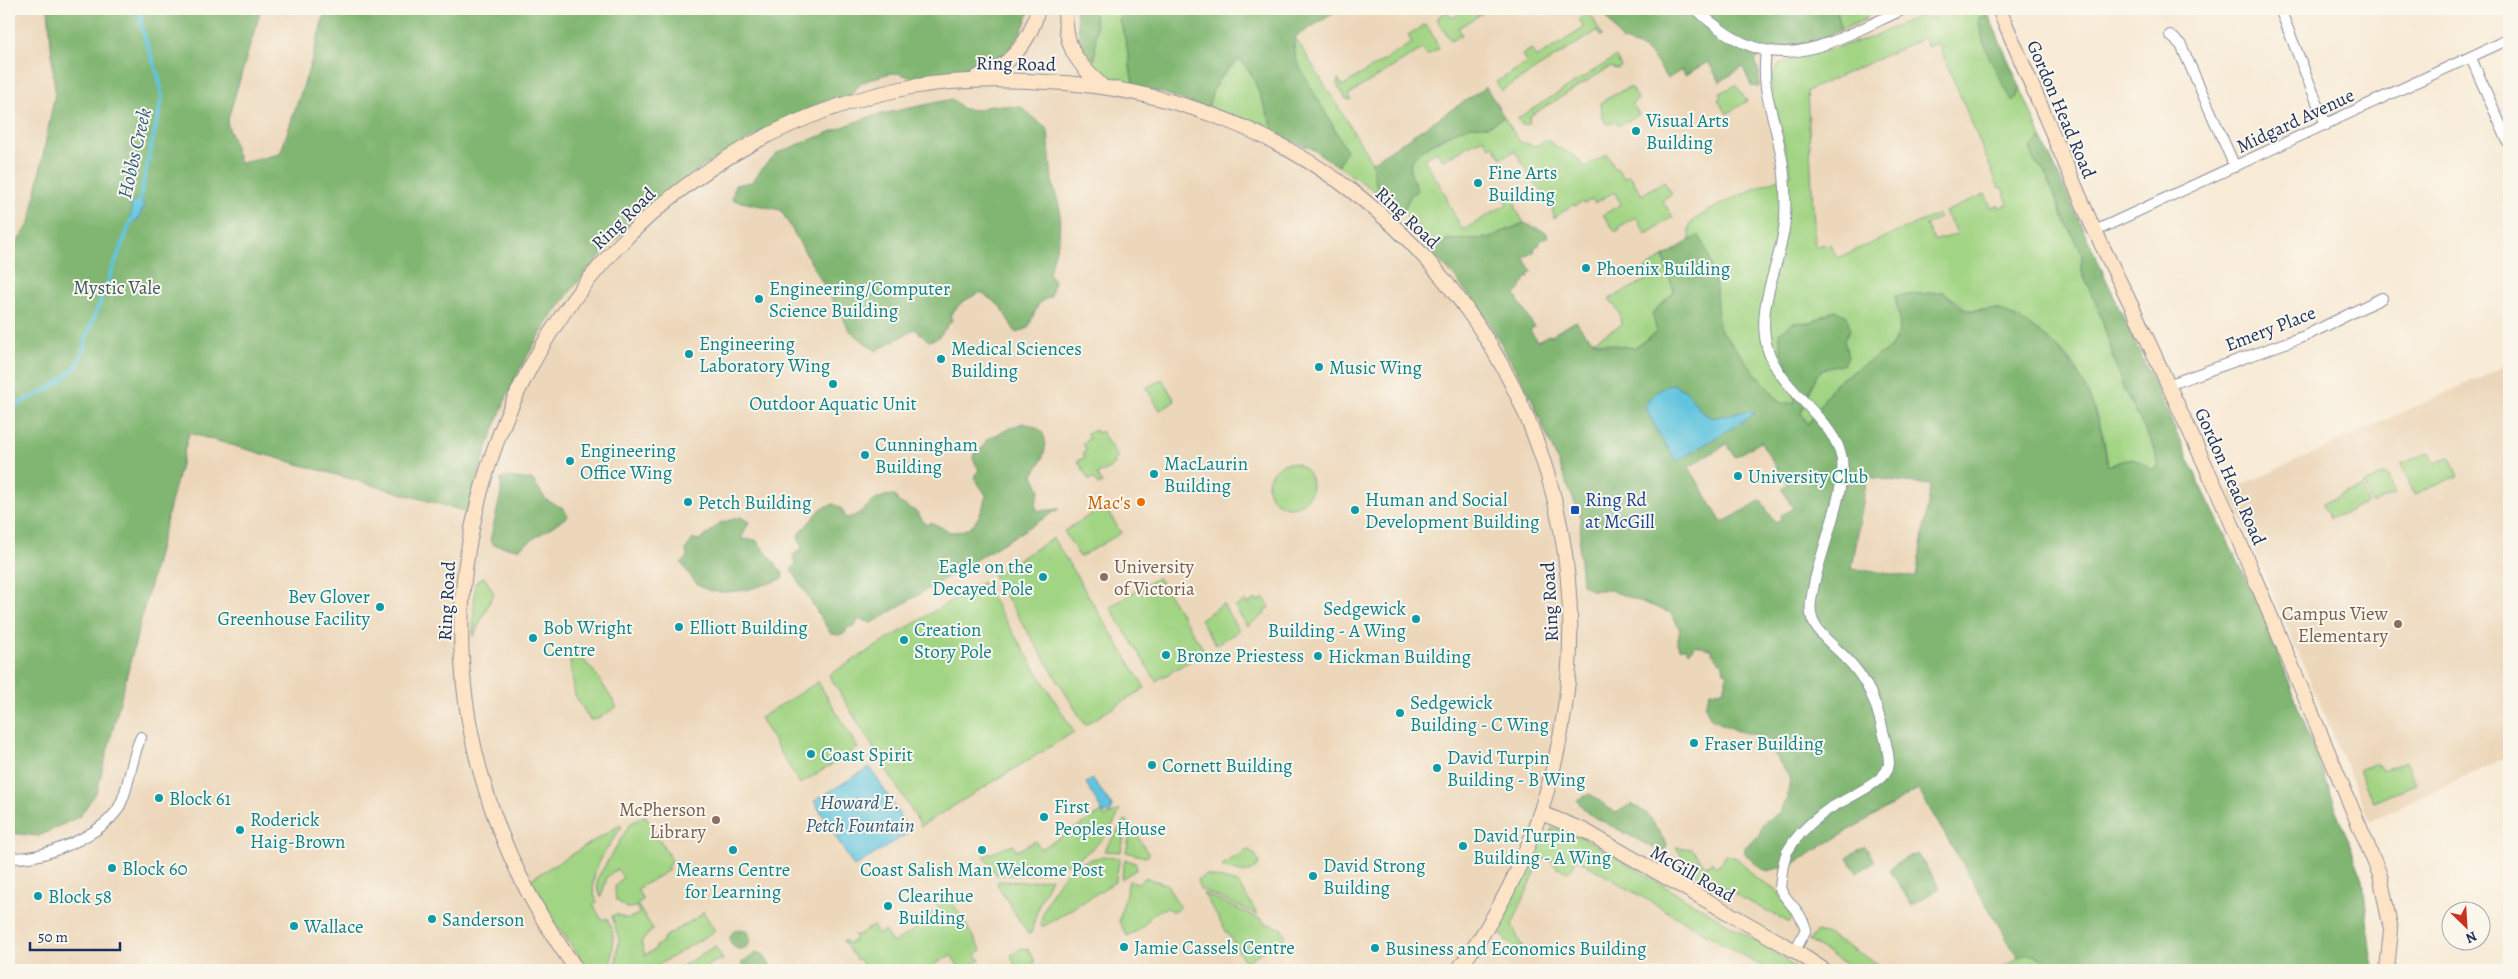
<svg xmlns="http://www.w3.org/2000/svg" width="2518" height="979" viewBox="0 0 2518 979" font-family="Alegreya,serif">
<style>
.built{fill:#ecd7ba}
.green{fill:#a1d483;stroke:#5e8270;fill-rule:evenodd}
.forest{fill:#80b671;stroke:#4e7268;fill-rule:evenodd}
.water{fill:#60c4de;stroke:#3e7a9e}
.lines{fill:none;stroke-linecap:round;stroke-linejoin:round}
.stream{stroke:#60c4de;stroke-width:4}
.street-casing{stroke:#8a8d9a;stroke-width:12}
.secondary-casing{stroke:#8a8d9a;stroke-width:16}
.street{stroke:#fff;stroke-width:10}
.secondary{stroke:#fee4c6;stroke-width:14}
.culture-dot{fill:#0f9aa8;stroke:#fbf7ec;stroke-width:2}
.food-dot{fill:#e8710a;stroke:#fbf7ec;stroke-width:2}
.transit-dot{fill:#1a4fb4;stroke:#fbf7ec;stroke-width:2}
.education-dot{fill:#8d6e63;stroke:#fbf7ec;stroke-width:2}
.labels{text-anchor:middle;stroke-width:4;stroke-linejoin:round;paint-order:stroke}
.street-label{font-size:19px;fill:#1b2f5e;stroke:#fbf7ec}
.culture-label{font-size:19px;fill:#0d838f;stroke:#fbf7ec;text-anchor:start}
.park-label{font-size:19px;fill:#3c5867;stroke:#fbf7ec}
.transit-label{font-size:19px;fill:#164399;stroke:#fbf7ec;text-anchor:start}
.food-label{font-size:19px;fill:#c56008;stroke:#fbf7ec;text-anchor:end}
.education-label{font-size:19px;fill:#785e54;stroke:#fbf7ec;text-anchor:end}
.water-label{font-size:20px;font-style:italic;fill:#305c84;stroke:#fbf7ec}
</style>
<rect width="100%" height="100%" fill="#fbf7ec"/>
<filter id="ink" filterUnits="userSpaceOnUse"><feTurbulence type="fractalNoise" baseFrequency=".02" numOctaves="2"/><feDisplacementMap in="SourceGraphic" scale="10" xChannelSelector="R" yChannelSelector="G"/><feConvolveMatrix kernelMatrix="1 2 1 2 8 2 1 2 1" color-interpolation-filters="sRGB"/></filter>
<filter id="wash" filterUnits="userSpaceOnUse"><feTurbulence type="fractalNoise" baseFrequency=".0096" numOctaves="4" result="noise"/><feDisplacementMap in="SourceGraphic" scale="20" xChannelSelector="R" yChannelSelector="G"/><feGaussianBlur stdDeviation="1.12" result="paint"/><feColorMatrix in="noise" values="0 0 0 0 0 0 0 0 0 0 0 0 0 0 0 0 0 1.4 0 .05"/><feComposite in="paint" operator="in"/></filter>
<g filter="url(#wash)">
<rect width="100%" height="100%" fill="#f8ebd7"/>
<path class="built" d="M9 9H1958L2346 970H9Z
M2509 364V756L2370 821 2229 491Z"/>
<path class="green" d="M1093 9H1333L1119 21C1128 40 1129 66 1134 87 1115 83 1098 78 1088 60L1095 59 1096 26Z
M1467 9H1489L1458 28 1462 35 1451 41 1438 21V17L1447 11 1452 18Z
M1837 9H1876L1866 19 1841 30Z
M1934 9H1990L1988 14 1979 18 1996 67 2012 100 2016 98 2020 87 2041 137 2031 148 2034 161 2044 171 2063 217 2082 253 2081 270 2100 313 2123 388 2155 449 2158 467 2151 469 2132 458 2108 466 2103 434 2091 403 2075 367 2063 352 1999 309 1968 310 1944 292 1895 296 1900 319 1899 332 1891 347 1835 383 1808 424 1801 413C1806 403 1814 375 1821 371 1828 367 1837 366 1844 364V340L1850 330 1835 310 1812 322 1793 323 1782 352 1791 375 1795 404 1780 403 1718 327 1716 288 1699 236 1690 241C1689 235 1687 227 1692 222 1706 209 1771 180 1791 175L1772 95V75L1780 63 1870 38ZM1924 38 1928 47 1938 43 1999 188 2002 187 2008 204 2000 208 1998 205 1991 207 1985 194 1945 212 1958 234C1949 238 1942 237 1934 241L1926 225 1939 218 1938 214 1837 258 1830 244 1815 246 1807 91Z
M1588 14 1592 16 1602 36 1601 37 1597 31 1501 91 1496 82 1527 63 1522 55 1531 49 1536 58 1584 28 1579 19Z
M1424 25 1428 27 1439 48 1427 56 1422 49 1348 95 1351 100 1346 99 1337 85 1338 79 1342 86 1412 43 1408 35Z
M1295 37 1372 162 1378 193 1338 166C1354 125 1287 82 1295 37Z
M1616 57 1621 67 1617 69 1610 67 1530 116 1529 124 1522 125 1518 118Z
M1239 59 1252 75 1276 135 1248 122 1208 109 1212 87Z
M1736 85 1747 101 1727 114 1718 99 1722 97 1720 93Z
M1627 88H1632L1638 99 1632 103 1639 114 1619 126 1615 121 1607 125 1602 116 1601 102Z
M1504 117 1520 142 1535 146 1548 139C1558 152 1573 150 1585 167L1607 154 1615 169 1617 168 1624 178 1630 175 1642 195 1664 181 1672 194 1662 200 1673 217 1646 234 1636 217 1619 227 1620 229 1616 232 1603 215 1621 204 1614 192 1595 203 1592 199 1583 204 1582 202 1575 206 1574 204 1554 218 1551 201 1535 184 1515 151 1501 158 1493 145 1489 147 1483 138 1443 160 1437 151 1424 159 1448 199 1446 200 1463 230 1507 204 1503 196 1518 187 1515 200 1516 209 1524 223 1488 238 1447 240 1429 250C1424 233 1415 224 1403 212L1416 184 1410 176 1411 161 1423 149 1457 131 1468 126H1487Z
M1663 257 1674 292 1652 313 1657 332 1635 348 1593 341 1621 325 1619 312 1609 299 1648 279 1643 270Z
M1162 379 1175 401 1160 410 1146 388Z
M1095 430 1097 433 1101 431 1118 458 1114 460 1116 464 1097 475 1102 483 1098 485 1093 478 1089 480 1078 461 1085 457 1083 453 1087 450 1082 443 1089 439 1087 434Z
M2430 452 2435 463 2450 457 2458 476 2414 494 2401 464Z
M1268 485a22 22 0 1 1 44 0a22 22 0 1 1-44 0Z
M2386 474 2395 494 2372 504 2363 484Z
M2361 487 2368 503 2330 519 2323 503Z
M1105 506 1121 533 1080 557 1064 531Z
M1053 538 1145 688 1085 725 993 575Z
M484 577 494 593 473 637 475 583Z
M1158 577 1205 652 1156 681 1110 607Z
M982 582 1074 732 921 826 829 675Z
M1264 598 1270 607 1264 611 1265 614 1247 626 1235 607 1245 601 1247 604 1256 599 1258 602Z
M1223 604 1239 631 1216 645 1200 619Z
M575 650 596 674 617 707 597 719 590 720 575 695 569 654Z
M818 682 858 748 800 784 760 718Z
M2406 761 2416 784 2373 802 2359 770 2375 763 2379 765 2382 771Z
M1120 810C1102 859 1044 881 996 874L984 856 1013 845 1017 851 1035 841 1041 849 1102 812 1105 817Z
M645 815 673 862 667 866 669 870 637 889 643 900 637 904 653 929 641 942 645 955 656 949 655 947 664 941 663 938 701 915 703 911 715 931 650 970H615L619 940 612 916 616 914 628 919 640 913 637 907 627 908 616 900 615 887 623 877 617 869 607 877 601 897 597 886 598 877 630 824Z
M1125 820 1128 821 1121 852 1104 851Z
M620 825 622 826C607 850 584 874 597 902L593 905 602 920 607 918C617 935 613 951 609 970H589L554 921 531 879Z
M1132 827 1149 855 1145 857 1126 852Z
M1551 829H1564L1577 834 1770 949 1798 970H1768L1577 859 1569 872 1557 868 1550 860 1541 859 1512 925 1525 953C1511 945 1496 939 1500 920L1540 840 1551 832Z
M1676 847 1692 849 1705 866 1712 862 1715 867 1721 863 1725 855 1737 858 1755 877 1778 892 1793 914 1790 923 1690 871Z
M1247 850 1253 852 1259 861 1258 866 1245 873 1224 868 1222 865Z
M1104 857 1120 858 1115 882 1044 926H1041C1040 920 1043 913 1045 908 1055 881 1073 859 1104 857Z
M1125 859 1135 863 1137 869 1121 879Z
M1206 875 1238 883 1258 915 1200 889 1197 880Z
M1051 878 1039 904 1031 933 1028 934 997 884 998 881 1027 882Z
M1145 878 1167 884 1180 908 1173 912 1167 908C1150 912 1151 919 1142 927 1138 931 1132 933 1127 936L1119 922 1129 881 1138 883Z
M945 890 981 950 976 954 980 960 963 970H961L951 955 925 970H866L860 959 857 960 843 941 845 940 848 944 856 939 854 934 856 936 873 926 878 934 885 931 892 943 923 925 920 920 939 908 936 903 946 897 943 891Z
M1203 893 1262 920 1264 923 1281 928 1285 935 1284 939 1245 962Z
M1816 932 1829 935 1888 970H1855L1809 941Z
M715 946 723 960H718L700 970H676Z
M1022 948 1028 949 1035 961 1031 970H1017L1011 955Z
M2024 954C2035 955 2048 959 2052 970H1998Z
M2116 964 2142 967 2148 970H2100Z"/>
<path class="forest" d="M48 9H261L227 122 240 163 280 154 310 66 326 9H1030C1026 20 1022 32 1015 42 994 68 950 79 918 79 910 79 903 73 895 73 886 73 872 79 863 82 857 85 855 92 849 96 837 105 817 107 803 113 764 131 725 150 689 176 615 230 552 303 512 385 493 426 480 469 467 512L189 433 97 791 80 816 39 836 9 833V254L30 223 55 93Z
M1076 9H1093L1096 26 1095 59 1088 60 1079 38Z
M1126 9H1341L1295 37 1293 50 1299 66 1346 150 1338 166 1311 148 1276 135 1252 75 1239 59C1220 74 1213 85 1208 109L1163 93 1134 87C1129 66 1128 40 1119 20L1123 10Z
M1602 9H1837L1841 30 1811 44 1773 48 1755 60 1759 72V87L1751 86 1743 67 1720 82 1708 62 1685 75 1682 70 1667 79C1653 56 1649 47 1622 41Z
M1988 14 2020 87 2016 98 2012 101C2001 79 1978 42 1979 18Z
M1486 87 1504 117C1499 120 1493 125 1487 126 1480 127 1474 125 1467 127 1456 130 1414 151 1411 162 1408 173 1415 181 1417 192L1411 194 1403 212C1398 205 1392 205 1385 201 1375 194 1374 174 1372 162Z
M952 99 963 109 979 110 990 105 1021 107 1048 130 1052 181 1060 209 1059 239 1049 273 1054 281 1051 296 1039 303 1028 328 1016 333 1000 306 981 292 962 302 950 315 952 320 938 338 929 341 915 329 876 351 850 331 781 210 732 200 735 185 752 182 764 166 777 153 868 117Z
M2041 137 2199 482 2264 615 2363 880 2371 958 2376 970H2148L2142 967 2116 964 2100 970H2052C2047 957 2030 951 2018 958L1918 789 1793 864 1768 871 1760 868 1745 854V847L1759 836 1763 823 1782 811 1784 802 1787 800 1790 779 1764 737 1737 731 1711 719 1705 706 1710 692 1723 690 1728 673 1724 672 1723 665 1712 653 1713 650 1696 645 1690 652 1685 648H1680L1677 643 1680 630 1671 613 1610 590H1591L1582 584 1579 551 1581 518 1531 397 1489 322 1454 276 1429 250 1447 240 1488 238 1524 223 1546 232 1548 236 1539 242 1540 244 1534 248 1535 251 1524 258 1532 272 1528 274 1529 277 1524 280 1526 282 1521 285 1522 287 1515 295 1534 327 1530 330 1537 341 1549 335 1550 336 1576 321C1593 349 1605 344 1635 348L1657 332 1652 313 1674 292 1663 257 1699 235 1709 256 1716 288 1718 327 1780 403H1795L1791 375 1782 352 1779 333 1793 323 1812 322 1835 310 1847 316 1850 330 1844 340 1848 357 1844 364C1837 366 1828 367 1821 371 1814 375 1806 403 1801 413L1808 424 1835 383 1891 347 1899 331 1900 319 1895 296 1944 292C1950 297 1960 308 1968 310 1979 313 1992 306 2002 311 2071 340 2097 395 2108 466L2132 458 2151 469 2158 467 2155 449 2123 388 2100 313 2081 270 2082 253 2063 217 2044 171 2034 161 2030 148ZM1761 442 1787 485 1782 489 1793 508 1780 516 1782 519 1775 523 1761 500 1722 523 1689 467 1727 444 1735 457ZM1867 477 1931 485 1916 577 1852 569Z
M1022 423C1055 428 1048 453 1033 475L1040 490 1035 506 1039 511 1059 509 872 623 858 619 856 625 847 628 846 632 839 635 831 634 791 569 796 564 793 555 802 549 798 535 822 508 834 504 842 509 846 518C867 515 869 495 895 495L898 502 917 512 926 525 931 522 950 532C974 533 982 515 986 495L974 477 979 470 973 459 974 453 982 449 987 439Z
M508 477 533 480 546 500 563 508 568 516 518 549 494 545 490 541 501 493V479Z
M741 517 749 522 741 539 756 540 783 573 782 579C758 587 725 599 701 587 693 582 687 570 681 563L687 557 686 549 693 539 701 540 720 523Z
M1590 794 1616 813 1631 804 1648 814 1667 845 1665 850H1657L1587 813 1577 800Z
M1865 846 1875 861 1857 873 1847 857Z
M1917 853 1940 888 1912 905 1889 869 1898 862Z
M730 939a10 10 0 1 1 20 0a10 10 0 1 1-20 0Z
M757 953 763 954 773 970H742V962Z"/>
<path class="water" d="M141 199 144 206 138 220 135 221 130 218 132 202Z
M1673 384 1687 392 1702 412 1712 418 1748 411 1755 414 1677 461 1661 438 1645 406C1651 395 1660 388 1673 384Z
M870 767 910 832 854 867 814 801Z
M1093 779 1112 806 1110 813H1103L1086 783Z"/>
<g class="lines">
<path class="stream" d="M139 203 162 98 159 78 141 26 140 9
M9 408 47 390 63 379 79 363 88 333 133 216"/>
</g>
</g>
<g filter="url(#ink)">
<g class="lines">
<defs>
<path id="street" d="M1696 9C1774 83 1820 47 1904 9
M2280 9 2326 125
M2170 35 2181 45 2235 167
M1766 51C1761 93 1773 110 1780 149 1785 171 1786 197 1785 220 1782 264 1754 306 1768 350 1780 390 1836 421 1842 459 1846 489 1821 551 1814 584 1812 595 1808 610 1813 621 1819 635 1834 646 1845 657 1867 679 1876 701 1883 731 1886 742 1889 753 1889 764 1887 784 1837 801 1822 814 1809 824 1795 837 1787 852 1782 863 1781 878 1780 889 1789 905 1800 910 1806 929L1795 951
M2471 58 2509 144
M2095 231 2509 39
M2168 385 2305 336 2382 298
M9 857C39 862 96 837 115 813 128 798 131 757 141 737"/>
<path id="secondary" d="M1065 9C1065 46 1074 60 1101 85
M1999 9 2091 223 2135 313 2226 510 2380 875 2391 930 2387 970
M977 77C1009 68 1031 41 1038 9
M1541 813 1585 831 1795 951 1824 970
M577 970C489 850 443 699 468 550 507 318 676 132 911 87 955 79 1001 79 1047 82 1283 92 1480 249 1548 476 1598 643 1562 831 1458 970"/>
</defs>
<use href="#street" class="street-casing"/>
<use href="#secondary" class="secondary-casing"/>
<use href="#street" class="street"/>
<use href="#secondary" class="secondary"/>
</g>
</g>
<g class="culture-dot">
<circle cx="1636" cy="131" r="5"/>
<circle cx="1478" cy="183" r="5"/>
<circle cx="1586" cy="268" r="5"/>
<circle cx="759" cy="299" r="5"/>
<circle cx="689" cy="354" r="5"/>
<circle cx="941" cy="359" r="5"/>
<circle cx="1319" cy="367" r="5"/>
<circle cx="833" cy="384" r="5"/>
<circle cx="865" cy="455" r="5"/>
<circle cx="570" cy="461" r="5"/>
<circle cx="1154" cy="474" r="5"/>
<circle cx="1738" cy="476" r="5"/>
<circle cx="688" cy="502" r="5"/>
<circle cx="1355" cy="510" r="5"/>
<circle cx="1043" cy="577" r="5"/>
<circle cx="380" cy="607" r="5"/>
<circle cx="1416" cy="619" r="5"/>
<circle cx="679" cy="627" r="5"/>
<circle cx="533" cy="638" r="5"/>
<circle cx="904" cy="640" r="5"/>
<circle cx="1166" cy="655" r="5"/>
<circle cx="1318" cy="656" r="5"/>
<circle cx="1400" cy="713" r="5"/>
<circle cx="1694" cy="743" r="5"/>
<circle cx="811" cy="754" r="5"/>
<circle cx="1152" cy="765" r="5"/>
<circle cx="1437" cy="768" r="5"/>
<circle cx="159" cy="798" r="5"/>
<circle cx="1044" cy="817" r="5"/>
<circle cx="240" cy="830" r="5"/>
<circle cx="1463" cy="846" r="5"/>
<circle cx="733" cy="850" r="5"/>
<circle cx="982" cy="850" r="5"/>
<circle cx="112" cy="868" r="5"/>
<circle cx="1313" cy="876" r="5"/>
<circle cx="38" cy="896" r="5"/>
<circle cx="888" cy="906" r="5"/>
<circle cx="432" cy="919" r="5"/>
<circle cx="294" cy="926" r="5"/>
<circle cx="1124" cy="947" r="5"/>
<circle cx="1375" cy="948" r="5"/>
</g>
<circle class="food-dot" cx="1141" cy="502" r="5"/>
<rect class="transit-dot" x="1570" y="505" width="10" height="10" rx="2.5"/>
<g class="education-dot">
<circle cx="1104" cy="577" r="5"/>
<circle cx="2398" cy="624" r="5"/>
<circle cx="716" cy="820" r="5"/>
</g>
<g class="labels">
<g class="street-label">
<text transform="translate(1016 63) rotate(1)" y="7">Ring Road</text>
<text transform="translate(2062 109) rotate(67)" y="7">Gordon Head Road</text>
<text transform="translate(2295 120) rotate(-25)" y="7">Midgard Avenue</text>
<text transform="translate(1408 217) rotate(43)" y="7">Ring Road</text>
<text transform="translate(623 218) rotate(-44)" y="7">Ring Road</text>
<text transform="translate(2270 328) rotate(-21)" y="7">Emery Place</text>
<text transform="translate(2231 476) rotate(66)" y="7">Gordon Head Road</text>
<text transform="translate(446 601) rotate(-87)" y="7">Ring Road</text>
<text transform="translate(1549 602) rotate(-93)" y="7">Ring Road</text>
<text transform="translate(1693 873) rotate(30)" y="7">McGill Road</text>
</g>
<g class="culture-label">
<text x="1646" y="127">Visual Arts<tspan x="1646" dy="22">Building</tspan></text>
<text x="1488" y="179">Fine Arts<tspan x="1488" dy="22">Building</tspan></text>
<text x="1596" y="275">Phoenix Building</text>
<text x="769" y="295">Engineering/Computer<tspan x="769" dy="22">Science Building</tspan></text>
<text x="699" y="350">Engineering<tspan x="699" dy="22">Laboratory Wing</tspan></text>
<text x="951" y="355">Medical Sciences<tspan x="951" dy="22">Building</tspan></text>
<text x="1329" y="374">Music Wing</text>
<text x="833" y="410" text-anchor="middle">Outdoor Aquatic Unit</text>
<text x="875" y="451">Cunningham<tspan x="875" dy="22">Building</tspan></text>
<text x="580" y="457">Engineering<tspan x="580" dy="22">Office Wing</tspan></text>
<text x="1164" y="470">MacLaurin<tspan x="1164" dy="22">Building</tspan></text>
<text x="1748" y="483">University Club</text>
<text x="1365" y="506">Human and Social<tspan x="1365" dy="22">Development Building</tspan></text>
<text x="698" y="509">Petch Building</text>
<text x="1033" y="573" text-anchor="end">Eagle on the<tspan x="1033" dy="22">Decayed Pole</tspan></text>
<text x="370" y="603" text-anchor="end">Bev Glover<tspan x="370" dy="22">Greenhouse Facility</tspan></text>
<text x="1406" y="615" text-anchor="end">Sedgewick<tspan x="1406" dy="22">Building - A Wing</tspan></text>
<text x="543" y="634">Bob Wright<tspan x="543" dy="22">Centre</tspan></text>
<text x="689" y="634">Elliott Building</text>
<text x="914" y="636">Creation<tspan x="914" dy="22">Story Pole</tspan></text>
<text x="1176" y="662">Bronze Priestess</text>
<text x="1328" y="663">Hickman Building</text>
<text x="1410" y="709">Sedgewick<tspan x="1410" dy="22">Building - C Wing</tspan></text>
<text x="1704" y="750">Fraser Building</text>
<text x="821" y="761">Coast Spirit</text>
<text x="1447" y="764">David Turpin<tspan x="1447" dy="22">Building - B Wing</tspan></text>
<text x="1162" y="772">Cornett Building</text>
<text x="169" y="805">Block 61</text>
<text x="1054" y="813">First<tspan x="1054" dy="22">Peoples House</tspan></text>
<text x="250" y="826">Roderick<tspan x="250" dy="22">Haig-Brown</tspan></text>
<text x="1473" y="842">David Turpin<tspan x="1473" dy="22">Building - A Wing</tspan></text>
<text x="1323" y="872">David Strong<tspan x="1323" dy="22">Building</tspan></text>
<text x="122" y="875">Block 60</text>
<text x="733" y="876" text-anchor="middle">Mearns Centre<tspan x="733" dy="22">for Learning</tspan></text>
<text x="982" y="876" text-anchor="middle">Coast Salish Man Welcome Post</text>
<text x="898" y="902">Clearihue<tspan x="898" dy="22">Building</tspan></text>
<text x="48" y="903">Block 58</text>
<text x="442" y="926">Sanderson</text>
<text x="304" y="933">Wallace</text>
<text x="1134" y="954">Jamie Cassels Centre</text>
<text x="1385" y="955">Business and Economics Building</text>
</g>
<g class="park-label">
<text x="117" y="294">Mystic Vale</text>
</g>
<g class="transit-label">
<text x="1585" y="506">Ring Rd<tspan x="1585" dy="22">at McGill</tspan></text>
</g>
<g class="food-label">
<text x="1131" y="509">Mac's</text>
</g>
<g class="education-label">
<text x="1114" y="573" text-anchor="start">University<tspan x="1114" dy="22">of Victoria</tspan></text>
<text x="2388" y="620">Campus View<tspan x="2388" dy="22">Elementary</tspan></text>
<text x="706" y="816">McPherson<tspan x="706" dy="22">Library</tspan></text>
</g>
<g class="water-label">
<text transform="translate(134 153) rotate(-77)" y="7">Hobbs Creek</text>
<text x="860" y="809">Howard E.<tspan x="860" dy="23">Petch Fountain</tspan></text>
</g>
</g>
<rect width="2518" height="979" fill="none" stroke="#fbf7ec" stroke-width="30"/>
<g transform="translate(2466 926) rotate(155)"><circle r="24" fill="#fbf7ec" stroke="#a1a7b3"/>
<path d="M0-4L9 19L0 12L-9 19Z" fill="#c8321e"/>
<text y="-8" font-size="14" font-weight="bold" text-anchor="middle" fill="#1b2f5e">N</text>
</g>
<path d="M30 942v8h90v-8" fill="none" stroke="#1b2f5e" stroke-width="2.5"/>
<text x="38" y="942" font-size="15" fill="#1b2f5e" stroke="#fbf7ec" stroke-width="4" paint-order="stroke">50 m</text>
</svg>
